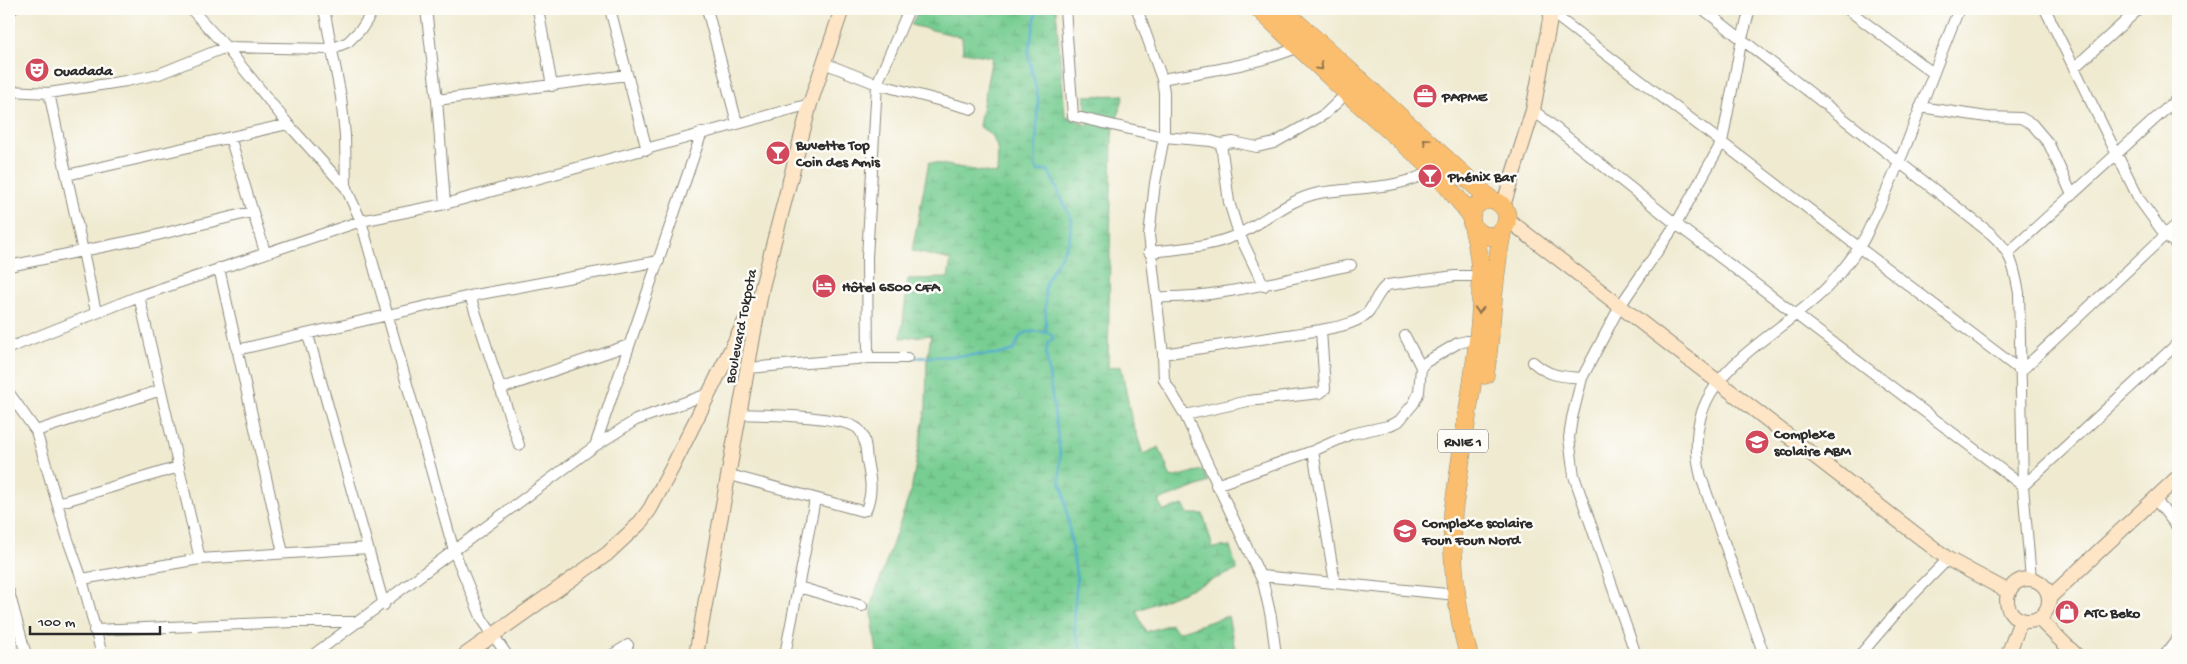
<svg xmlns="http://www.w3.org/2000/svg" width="2187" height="664" viewBox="0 0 2187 664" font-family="'Gochi Hand',sans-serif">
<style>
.wetland{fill:url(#wetland-marsh);stroke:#517c5e}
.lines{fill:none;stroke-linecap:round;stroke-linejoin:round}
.stream{stroke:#50abce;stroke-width:2.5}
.street-casing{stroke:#8d8a7e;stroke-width:12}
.secondary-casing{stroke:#8d8a7e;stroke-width:16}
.highway-casing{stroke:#8d8a7e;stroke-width:19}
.street{stroke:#fff;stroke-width:10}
.secondary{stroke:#fde5c5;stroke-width:14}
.highway{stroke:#fabe6e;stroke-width:18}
.oneway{stroke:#92744c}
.labels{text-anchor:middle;stroke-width:5;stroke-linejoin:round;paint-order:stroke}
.shield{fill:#fdfcf7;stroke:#6a6a68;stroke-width:1}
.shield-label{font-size:14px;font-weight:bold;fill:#2b2b2b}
.poi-label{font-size:15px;font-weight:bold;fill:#2b2b2b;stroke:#fdfcf7;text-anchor:start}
.street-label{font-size:15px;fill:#2b2b2b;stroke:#fdfcf7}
</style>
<defs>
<pattern id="wetland-marsh" width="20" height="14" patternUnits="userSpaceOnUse" patternTransform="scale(1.25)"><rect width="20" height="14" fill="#77cd92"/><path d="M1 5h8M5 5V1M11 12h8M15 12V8" fill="none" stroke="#67b07e"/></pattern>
</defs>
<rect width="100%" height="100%" fill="#fdfcf7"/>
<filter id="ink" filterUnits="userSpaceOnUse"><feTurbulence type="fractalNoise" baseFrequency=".02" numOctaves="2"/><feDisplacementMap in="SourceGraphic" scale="10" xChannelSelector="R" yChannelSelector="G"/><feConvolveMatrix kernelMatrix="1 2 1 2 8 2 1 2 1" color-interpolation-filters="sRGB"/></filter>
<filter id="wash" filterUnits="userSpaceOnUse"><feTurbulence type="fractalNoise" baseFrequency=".0096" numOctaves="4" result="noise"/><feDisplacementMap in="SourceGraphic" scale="20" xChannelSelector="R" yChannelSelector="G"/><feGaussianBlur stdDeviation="1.12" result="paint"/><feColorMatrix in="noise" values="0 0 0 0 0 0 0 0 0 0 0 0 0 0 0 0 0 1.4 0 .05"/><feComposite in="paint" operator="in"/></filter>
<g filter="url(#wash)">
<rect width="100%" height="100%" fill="#efead0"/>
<path class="wetland" d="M919 9H1056L1065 115 1089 126 1084 96 1124 95 1112 136 1108 368 1121 366 1131 417 1143 454 1159 447 1171 478 1202 470 1209 482 1158 501 1164 511 1183 505 1188 514H1203L1213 548 1230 546 1237 570 1136 611 1146 632 1171 624 1178 632 1228 616 1236 654 1243 653 1244 655H877L871 605 911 491 926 407 927 361 931 335 901 338 908 279 948 278 951 260 912 251 929 162 997 174C998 150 1001 140 979 126L992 57 963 52 962 37 911 25Z"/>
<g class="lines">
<path class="stream" d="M1037 9 1028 54 1038 98 1035 167 1038 171 1048 170 1072 220 1069 242 1047 280 1045 289 1046 332
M909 358 1001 354 1014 350C1016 346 1018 338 1022 335 1029 330 1045 331 1052 335L1053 339 1048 343 1046 353 1060 453V482L1064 493 1077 581 1074 611 1075 632 1083 655"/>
</g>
</g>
<g filter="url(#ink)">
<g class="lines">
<defs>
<path id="street" d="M191 9 226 47 288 124 346 188
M324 9 341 97 345 135 346 188 361 221 454 551 482 619 507 655
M426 9 437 100 445 204
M538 9 552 86
M610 9 647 150
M707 9 737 123
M1065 9 1073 116 1164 137 1211 141 1221 144 1229 202 1239 234 1264 286
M1137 9 1162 79 1164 92V137L1155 183 1149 235 1163 354 1164 380 1185 415 1263 582 1271 617 1276 655
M1703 9 1990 233C2011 251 2014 266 2019 293L2023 486 2031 579
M1847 9 1933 73
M2045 9 2139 199 2165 235 2178 246
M9 10 13 9
M1552 13 2021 371 2178 223
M824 63 877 84 972 109
M2075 67 2139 9
M1162 79C1208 71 1256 65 1299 47
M9 91 49 93 126 81 159 74 226 47 331 49 348 42 362 28 374 9
M49 93 96 312
M437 100 627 75
M1920 107 1987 117 2021 118 2032 124 2049 144 2072 195
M1533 110 1676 224 2023 486 2178 343
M230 137 265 252
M1221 144 1233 142 1257 147 1274 143 1325 114 1347 93
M67 175 288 124
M1149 252C1178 249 1212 247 1239 234 1266 221 1289 199 1319 193 1354 187 1404 190 1433 169
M2008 253 2178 98
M9 266 141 239 251 212
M219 268 283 553
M139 296 200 559
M470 296 519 445
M1156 297C1222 299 1287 278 1351 265
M308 335 384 605
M1405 336 1421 367
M9 348 139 296 361 221 445 204 810 104
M237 350 470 296 659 261
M1163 354 1321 330C1336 327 1359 324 1369 311 1375 302 1378 292 1387 285L1455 276H1481
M868 358 867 257 877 84 909 9
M1533 362C1550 377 1561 376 1582 378
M748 368 868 358H907
M500 389 629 345
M9 393 36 431 67 537 82 579 102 655
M1185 415 1248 401 1320 393 1325 389 1321 330
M36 431 161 390
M595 446 702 132
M1313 451 1335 583
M730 475 862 511 866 510C873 491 871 481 867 461 866 452 866 439 860 431 850 415 761 415 740 414
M1216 485 1313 451 1351 434 1388 426 1399 421 1414 403 1419 392 1421 367 1426 362 1458 343 1467 341 1478 342
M2155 499 2178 528
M58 503 179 467
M1261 576 1457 595
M82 579 200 559 368 548
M799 587 862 606
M9 592 26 655
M94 630 294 622H359
M313 655 595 446 636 420 708 394
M612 655 628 645
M785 655 815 499
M1636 655 1574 476 1569 438 1572 418 1582 378 1620 306 1676 224 1722 142 1742 38 1750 9
M1764 655 1701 477C1677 382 1757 350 1816 298 1832 284 1846 266 1858 249 1864 241 1868 231 1872 222 1885 196 1896 170 1907 143 1924 98 1941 53 1959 9
M1860 655 1902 606 1948 559
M2165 655 2178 638"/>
<path id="secondary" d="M1503 206 1533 110 1552 9
M1507 219 1948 559 2009 592
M2007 600a21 21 0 1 1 42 0a21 21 0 1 1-42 0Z
M2050 597 2178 477
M2039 619 2076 655
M465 655 607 554 639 524 650 509 673 466 755 301
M696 655 762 287 810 104 842 9
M2008 655 2021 620"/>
<path id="highway" d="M1259 9 1347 93 1433 169 1471 215
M1282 9 1491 200
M1471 218a18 18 0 1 1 36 0a18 18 0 1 1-36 0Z
M1485 375C1493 326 1492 277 1503 229
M1469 655C1456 615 1451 554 1453 512 1458 480 1462 449 1467 417 1476 356 1490 289 1473 227"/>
</defs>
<use href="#street" class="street-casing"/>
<use href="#secondary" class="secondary-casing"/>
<use href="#highway" class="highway-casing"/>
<use href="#street" class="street"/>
<use href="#secondary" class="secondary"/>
<use href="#highway" class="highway"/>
</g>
<defs><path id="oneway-chevron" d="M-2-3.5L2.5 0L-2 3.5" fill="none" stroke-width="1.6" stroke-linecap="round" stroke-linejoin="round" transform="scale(1.25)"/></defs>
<g class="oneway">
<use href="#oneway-chevron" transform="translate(1320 67) rotate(44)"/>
<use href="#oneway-chevron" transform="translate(1426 141) rotate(-138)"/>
<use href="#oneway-chevron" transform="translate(1479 310) rotate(93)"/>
</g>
</g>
<defs>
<symbol id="theatre-disc" viewBox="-11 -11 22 22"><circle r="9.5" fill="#d1495b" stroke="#fdfcf7"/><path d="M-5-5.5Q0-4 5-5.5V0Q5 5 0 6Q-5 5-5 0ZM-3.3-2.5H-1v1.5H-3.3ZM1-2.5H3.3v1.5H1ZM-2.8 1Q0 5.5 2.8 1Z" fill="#fff"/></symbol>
<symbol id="office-disc" viewBox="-11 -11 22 22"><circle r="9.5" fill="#d1495b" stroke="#fdfcf7"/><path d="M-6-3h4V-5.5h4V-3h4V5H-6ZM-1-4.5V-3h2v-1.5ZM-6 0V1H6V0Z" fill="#fff"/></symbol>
<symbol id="bar-disc" viewBox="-11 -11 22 22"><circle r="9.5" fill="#d1495b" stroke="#fdfcf7"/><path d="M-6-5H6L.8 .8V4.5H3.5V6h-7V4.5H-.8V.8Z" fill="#fff"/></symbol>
<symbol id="hotel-disc" viewBox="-11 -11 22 22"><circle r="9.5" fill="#d1495b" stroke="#fdfcf7"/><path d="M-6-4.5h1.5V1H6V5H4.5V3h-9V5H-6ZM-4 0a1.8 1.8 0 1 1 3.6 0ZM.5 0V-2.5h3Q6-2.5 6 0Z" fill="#fff"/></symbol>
<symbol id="school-disc" viewBox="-11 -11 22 22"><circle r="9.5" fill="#d1495b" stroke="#fdfcf7"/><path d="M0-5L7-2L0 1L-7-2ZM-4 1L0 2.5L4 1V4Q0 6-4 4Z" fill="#fff"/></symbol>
<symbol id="shop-disc" viewBox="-11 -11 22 22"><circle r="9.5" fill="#d1495b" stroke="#fdfcf7"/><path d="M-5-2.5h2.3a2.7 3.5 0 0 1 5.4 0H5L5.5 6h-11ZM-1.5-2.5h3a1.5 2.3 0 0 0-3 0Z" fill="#fff"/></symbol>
</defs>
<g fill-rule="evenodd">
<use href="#theatre-disc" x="23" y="56" width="28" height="28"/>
<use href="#office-disc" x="1411" y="82" width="28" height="28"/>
<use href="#bar-disc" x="764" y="139" width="28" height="28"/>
<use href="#bar-disc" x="1416" y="162" width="28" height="28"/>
<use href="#hotel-disc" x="810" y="272" width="28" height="28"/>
<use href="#school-disc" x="1743" y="428" width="28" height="28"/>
<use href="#school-disc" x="1391" y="517" width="28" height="28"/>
<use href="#shop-disc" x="2053" y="598" width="28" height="28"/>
</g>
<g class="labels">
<rect class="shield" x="1438" y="429.5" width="50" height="23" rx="4"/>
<g class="shield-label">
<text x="1463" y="446">RNIE 1</text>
</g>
<g class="poi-label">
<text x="54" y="75">Ouadada</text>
<text x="1442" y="101">PAPME</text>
<text x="796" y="149">Buvette Top<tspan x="796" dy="17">Coin des Amis</tspan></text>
<text x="1448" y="181">Phénix Bar</text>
<text x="842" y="291">Hôtel 6500 CFA</text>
<text x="1774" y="438">Complexe<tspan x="1774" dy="17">scolaire ABM</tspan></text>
<text x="1422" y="527">Complexe scolaire<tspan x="1422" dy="17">Foun Foun Nord</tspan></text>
<text x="2084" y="617">ATC Beko</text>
</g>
<g class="street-label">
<text transform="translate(740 326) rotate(-79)" y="5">Boulevard Tokpota</text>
</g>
</g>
<rect width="2187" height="664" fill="none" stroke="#fdfcf7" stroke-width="30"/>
<path d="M30 626v8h130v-8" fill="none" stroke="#2b2b2b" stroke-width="2.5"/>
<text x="38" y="626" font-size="15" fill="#2b2b2b" stroke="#fdfcf7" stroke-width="4" paint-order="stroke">100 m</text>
</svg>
